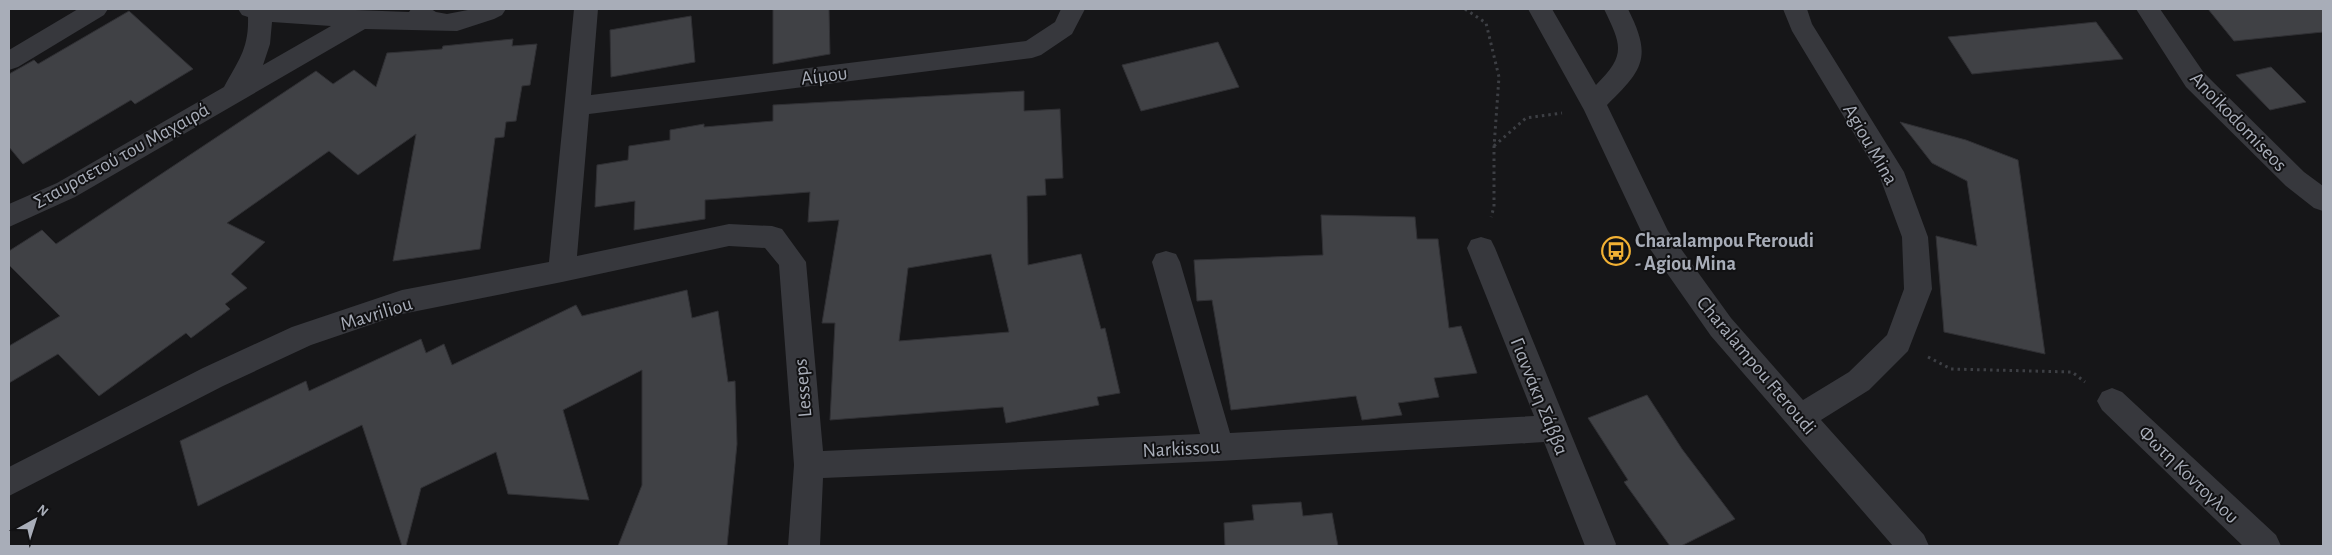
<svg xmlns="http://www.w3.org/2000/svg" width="2332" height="555" viewBox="0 0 2332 555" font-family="'Alegreya Sans',sans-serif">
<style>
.building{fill:#404145;stroke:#303034;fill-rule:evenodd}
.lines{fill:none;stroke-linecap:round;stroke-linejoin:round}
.path{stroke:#3d3f44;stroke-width:3;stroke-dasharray:2.5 4;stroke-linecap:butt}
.minor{fill:#37383d;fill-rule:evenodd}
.labels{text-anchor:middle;stroke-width:4;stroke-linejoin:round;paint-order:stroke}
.street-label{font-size:20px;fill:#a8adb8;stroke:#111113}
.poi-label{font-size:20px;font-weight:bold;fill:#a8adb8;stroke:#111113;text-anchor:start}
</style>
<rect width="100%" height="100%" fill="#161618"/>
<path class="building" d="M773 9H829L830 54 773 64Z
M2208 9H2323V32L2234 41Z
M129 11 193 69 135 104 131 100 23 164 9 147V74L34 60 38 64Z
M691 16 695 62 611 77 610 30Z
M2096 22 2123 59 1972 74 1948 37Z
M513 39 512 46 537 44 530 85 522 86 516 121 506 122 504 137 495 138 480 249 393 261 416 134 358 175 329 151 227 223 265 242 231 274 247 288 225 304 230 309 191 338 186 333 99 396 58 354 9 383V346L60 316 9 265V251L42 230 56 244 316 71 333 84 354 70 376 87 387 53 442 49 443 46Z
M1218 42 1239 87 1141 111 1122 65Z
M2271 67 2306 102 2270 110 2236 75Z
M1024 91V111L1060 109 1063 178 1045 179 1046 195 1027 196 1028 265 1081 254 1101 329 1105 328 1120 393 1097 397 1099 405 1006 423 1003 407 830 420 835 323H822L839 220 808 222 810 192 705 200V219L634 230 635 201 595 207 597 165 628 160 629 146 670 140V130L704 124V127L773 121V105ZM991 254 1009 332 899 341 908 268Z
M1900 122 1966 140 2018 160 2045 354 1944 332 1936 236 1977 246 1967 181 1932 163Z
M1321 215 1415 217 1417 239H1438L1449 328 1461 326 1477 373 1434 378 1439 397 1398 403 1402 415 1362 420 1356 396 1231 410 1212 300 1197 301 1194 260 1323 255Z
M687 290 692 318 718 311 728 382 735 381 737 444 727 546H618L642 485V370L563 410 589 500 508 494 496 452 421 488 406 546H402L362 425 198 506 180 441 306 381 309 391 421 339 426 353 444 344 452 365 576 305 582 316Z
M1647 395 1682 449 1735 519 1681 546H1670L1624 482 1628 480 1588 418Z
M1301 502 1303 516 1332 513 1338 546H1225L1224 523 1254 520 1252 505Z"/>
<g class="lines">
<path class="path" d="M1465 9 1486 23 1499 77 1494 147V207L1491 217
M1494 146 1526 118 1562 113
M1928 357 1951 369 2072 372 2085 382"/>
<path class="minor" d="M78 9H108L104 15 18 67 9 70V50Z
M238 9H329L409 12 411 9H431L436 12 447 14 473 9H506L502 15 494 19 457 31 365 29 75 197 9 227V204L57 183 224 87C238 61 249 49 248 17L242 15ZM272 22 331 26 263 65 270 44Z
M574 9H598L591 95 1026 41 1055 22 1061 9H1085L1072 34 1041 55 1032 58 589 114 577 256 729 224 772 226 782 229 806 262 823 451 1200 434 1152 262 1156 254 1166 251 1176 254 1180 262 1230 433 1534 416 1467 248 1471 240 1481 237 1491 240 1495 248 1616 544 1615 546H1585L1544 442 1219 461 823 478 820 546H788L794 465 779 265 765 248 729 246 562 282 402 314 311 345 223 386 9 496V467L203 368 292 327 402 290 549 262Z
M1528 9H1552L1596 85C1626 55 1622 46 1604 9H1628C1652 57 1644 69 1607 105L1668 231 1731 318 1803 400 1849 372 1887 335 1904 289 1902 237 1879 175 1792 31 1783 9H1807L1812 24 1904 172 1928 237 1932 289 1908 351 1869 390 1821 420 1924 535 1929 546H1893L1711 336 1648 246 1584 110Z
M2136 9H2160L2204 73 2304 172 2323 186V211L2314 208 2286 186 2186 87Z
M2112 388 2122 392 2276 535 2281 546H2243L2102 410 2097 401 2102 392Z"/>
</g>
<defs>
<symbol id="bus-ring" viewBox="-11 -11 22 22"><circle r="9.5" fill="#111113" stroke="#f2b134" stroke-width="1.5"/><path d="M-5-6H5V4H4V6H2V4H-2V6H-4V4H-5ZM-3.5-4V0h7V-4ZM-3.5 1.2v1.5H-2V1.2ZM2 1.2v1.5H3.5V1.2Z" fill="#f2b134"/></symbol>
</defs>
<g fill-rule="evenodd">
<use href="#bus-ring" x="1600" y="235" width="32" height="32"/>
</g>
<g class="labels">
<g class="street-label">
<text transform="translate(824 75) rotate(-7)" y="7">Αίμου</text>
<text transform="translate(2239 121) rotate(46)" y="7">Anoikodomiseos</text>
<text transform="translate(1871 144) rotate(60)" y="7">Agiou Mina</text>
<text transform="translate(121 155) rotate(-29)" y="7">Σταυραετού του Μαχαιρά</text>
<text transform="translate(376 313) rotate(-17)" y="7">Mavriliou</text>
<text transform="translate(1757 365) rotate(50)" y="7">Charalampou Fteroudi</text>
<text transform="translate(802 388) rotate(-95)" y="7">Lesseps</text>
<text transform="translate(1540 396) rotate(68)" y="7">Γιαννάκη Σάββα</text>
<text transform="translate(1181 448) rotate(-3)" y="7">Narkissou</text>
<text transform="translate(2189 474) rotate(44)" y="7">Φωτη Κοντογλου</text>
</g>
<g class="poi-label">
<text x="1635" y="247">Charalampou Fteroudi<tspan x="1635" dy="23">- Agiou Mina</tspan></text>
</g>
</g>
<rect width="2332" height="555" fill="none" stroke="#a8adb8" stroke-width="20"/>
<g transform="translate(35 520) rotate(39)" stroke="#111113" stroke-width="4" paint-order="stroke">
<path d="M0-4L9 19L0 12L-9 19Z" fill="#a8adb8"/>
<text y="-8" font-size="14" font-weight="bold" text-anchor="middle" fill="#a8adb8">N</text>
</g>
</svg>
